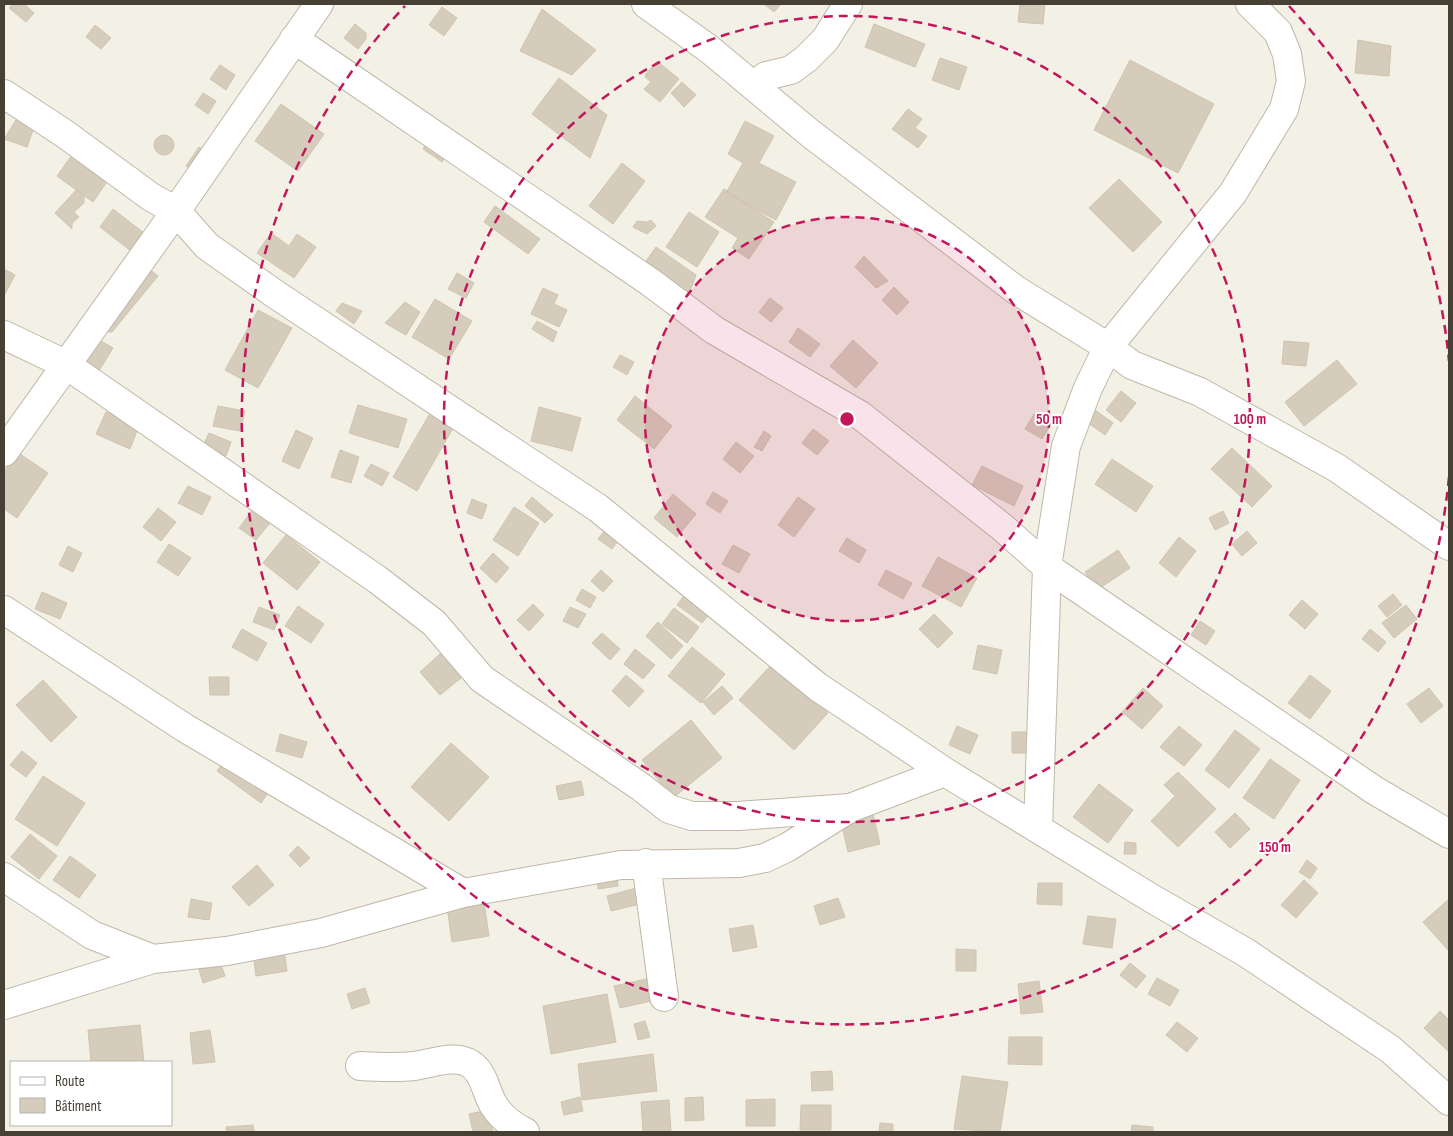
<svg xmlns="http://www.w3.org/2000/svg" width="1453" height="1136" viewBox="0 0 1453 1136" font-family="'Sofia Sans Condensed',sans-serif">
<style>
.building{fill:#d5ccbb;stroke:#d0c4ae}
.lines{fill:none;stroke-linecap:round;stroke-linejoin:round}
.minor-casing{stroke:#bfb8a8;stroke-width:30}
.minor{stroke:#fff;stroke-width:28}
.ring{fill:none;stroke:#c2185b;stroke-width:2.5;stroke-dasharray:9 6}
.centre{fill:#c2185b;stroke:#fff;stroke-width:2.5}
.ring-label{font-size:15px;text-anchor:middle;font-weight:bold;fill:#c2185b;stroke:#fff;stroke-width:4;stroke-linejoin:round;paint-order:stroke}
</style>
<rect width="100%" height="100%" fill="#f3f0e6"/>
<path class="building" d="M13 4H24L34 13 26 22 9 8Z
M764 4H781L774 12Z
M1020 4H1045L1043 24 1018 22Z
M442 7 457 18 444 36 429 25Z
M542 9 596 50 572 75 520 51Z
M355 24 366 33V39L358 49 344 38Z
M874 24 925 44 915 67 865 47Z
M95 25 111 38 101 49 86 37Z
M1358 40 1391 46 1389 76 1355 73Z
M940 58 967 67 959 90 932 80Z
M1130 60 1214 104 1178 173 1094 130Z
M657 61 679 79 660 102 644 89 651 82 645 77 646 74Z
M220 65 235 75 226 90 210 79Z
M559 78 607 115 590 158 532 114Z
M682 82 696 95 684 107 671 93Z
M203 93 216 101 208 114 195 105Z
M281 104 324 134 298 171 255 141Z
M908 109 922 119 915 128 927 136 918 148 892 129Z
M24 115 37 119 27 147 4 139 16 120Z
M745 121 774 136 759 163 796 182 776 220 726 193 743 163 728 154Z
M154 145a10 10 0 1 1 20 0a10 10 0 1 1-20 0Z
M430 138 449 150 442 162 423 149Z
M199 147 210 154 196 174 186 166Z
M77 148 113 173 93 202 57 176Z
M622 163 645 181 613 224 589 206Z
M1119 179 1162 222 1133 252 1089 208Z
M77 189 84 196V203L74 212 79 217 72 223V229L55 213Z
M724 189 774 222 749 259 732 248 738 238 705 217Z
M495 206 540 239 528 254 484 222Z
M113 209 144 233 131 251 100 227Z
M689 212 719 232 697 267 666 247Z
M651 220 656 226 647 234 633 227 637 221 647 222Z
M271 233 289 246 297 234 316 247 294 278 257 253Z
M656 247 696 275 689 294 644 264Z
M864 256 888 281 876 288 855 267Z
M148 268 158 276 112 332 96 331Z
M4 269 15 275 4 296Z
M457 273 474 283 466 298 448 289Z
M894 287 909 302 897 315 882 300Z
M543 288 558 295 554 304 567 310 559 327 531 314Z
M770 298 783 308 771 322 759 312Z
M435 299 472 321 449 359 412 337Z
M405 302 420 312 406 335 385 323Z
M342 303 362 311 354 324 336 311Z
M258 310 292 328 258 388 225 370Z
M537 321 557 332 553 342 532 329Z
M798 328 820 344 810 357 789 342Z
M88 333 113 348 97 374 72 359Z
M853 340 878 363 856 388 830 366Z
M1284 341 1309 343 1306 366 1282 364Z
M620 355 634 362 627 375 613 367Z
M1337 360 1357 384 1304 426 1285 402Z
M1121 391 1136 403 1121 422 1106 410Z
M635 396 672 426 654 449 617 420Z
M436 403 460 416 417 491 393 477Z
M358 405 407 419 398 448 349 433Z
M218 406 245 411 240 431 213 426Z
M539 407 581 418 572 451 531 441Z
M1095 410 1113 423 1105 435 1087 422Z
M106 412 139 426 130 449 96 434Z
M1034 414 1051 424 1042 439 1025 429Z
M813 429 829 441 817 455 802 443Z
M296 430 313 438 299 469 282 461Z
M764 431 771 436 762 451 754 447Z
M209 433 231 442 226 456 203 446Z
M736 442 754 456 740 473 723 459Z
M1232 448 1272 486 1252 507 1211 469Z
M340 450 359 457 351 483 331 477Z
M17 452 48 473 17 518 4 509V472Z
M1112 459 1153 486 1136 512 1095 484Z
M371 464 389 473 382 486 364 476Z
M982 466 1023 486 1014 506 972 485Z
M188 486 211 497 202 515 178 503Z
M713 492 728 501 720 513 706 504Z
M673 494 696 514 677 537 654 518Z
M532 497 553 515 545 523 525 506Z
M798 497 815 509 794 537 778 525Z
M472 499 487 505 482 519 467 513Z
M256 505 274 518 256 540 239 528Z
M514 507 539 523 518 556 493 540Z
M158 508 176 522 161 541 143 527Z
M1223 511 1229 523 1215 530 1209 518Z
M609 525 622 535 612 549 598 539Z
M1247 531 1257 543 1242 556 1232 544Z
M286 535 320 562 297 590 263 563Z
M1179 537 1196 551 1176 577 1159 563Z
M847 538 866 550 859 563 839 551Z
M169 544 191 558 178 576 157 562Z
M733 545 750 554 739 573 722 564Z
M68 546 82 553 73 572 59 565Z
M1118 550 1130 568 1097 590 1085 572Z
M493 553 509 568 496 583 480 568Z
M938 557 977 578 961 607 922 586Z
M601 570 613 581 603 592 591 581Z
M886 570 912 583 903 599 878 585Z
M582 589 596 597 590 608 576 600Z
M688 590 714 608 702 623 677 605Z
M42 592 67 603 60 619 35 609Z
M1393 594 1402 605 1387 617 1378 606Z
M1302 600 1318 614 1305 629 1289 615Z
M533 604 544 615 529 631 517 620Z
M1406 605 1417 619 1394 638 1382 623Z
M298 606 324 624 311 643 285 626Z
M259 607 280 615 274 630 253 622Z
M570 607 586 614 578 628 563 621Z
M674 608 699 627 687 643 662 624Z
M934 614 953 633 938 648 919 629Z
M1200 621 1215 631 1206 645 1191 635Z
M658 622 683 646 671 659 646 636Z
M242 629 267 643 257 661 232 647Z
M1370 629 1386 642 1378 652 1362 639Z
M602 633 620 649 610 660 592 643Z
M978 645 1002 650 997 674 973 669Z
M692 647 725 674 701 703 668 676Z
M635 649 655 665 643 679 624 664Z
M440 654 461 678 440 695 420 672Z
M773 663 828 713 794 750 739 700Z
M626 675 644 691 629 707 612 691Z
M1310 675 1331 691 1310 719 1288 703Z
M209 677H229V695H210Z
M43 680 77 717 51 742 16 705Z
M722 686 733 698 714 715 703 702Z
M1143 688 1163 706 1142 729 1122 712Z
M1429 688 1443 706 1421 723 1407 704Z
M691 720 722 758 673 798 642 760Z
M957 726 978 735 970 754 949 745Z
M1179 726 1202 745 1184 766 1160 747Z
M1235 730 1260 749 1229 788 1205 770Z
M1012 732H1027V753H1012Z
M280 734 307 742 302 758 276 751Z
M451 743 489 777 449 821 411 787Z
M22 751 37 763 26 777 10 765Z
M227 757 271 789 261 803 217 771Z
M1270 759 1300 780 1274 819 1243 798Z
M1178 772 1216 809 1178 847 1151 821 1175 796 1164 785Z
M43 776 85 803 57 846 15 819Z
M581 781 584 795 559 800 556 786Z
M1099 784 1133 810 1108 843 1073 817Z
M872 810 880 844 848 852 840 817Z
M1235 813 1250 829 1230 848 1215 832Z
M30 834 57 856 39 879 11 857Z
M1125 842 1136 843V854H1124Z
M298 846 310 858 300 867 289 855Z
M70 856 96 875 79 898 53 880Z
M1307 860 1317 868 1310 879 1299 872Z
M257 865 274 885 249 906 232 887Z
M616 871 618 886 598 889 597 872Z
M1304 880 1318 893 1296 918 1281 905Z
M1038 883H1062V905L1037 904Z
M640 887 644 903 611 911 607 896Z
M838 898 845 917 820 925 814 906Z
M191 899 212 903 209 920 188 917Z
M1449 899V948L1448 950 1423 922Z
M484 902 489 936 452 942 447 907Z
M1088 916 1116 919 1112 948 1083 944Z
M753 925 757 947 733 952 729 929Z
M284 949 287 971 256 976 253 954Z
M956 949 976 950V971H956Z
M218 956 225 976 203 983 197 963Z
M1130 963 1146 976 1136 988 1120 975Z
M651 978 656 1000 620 1008 614 986Z
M1157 978 1179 990 1170 1006 1148 994Z
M1039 981 1043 1012 1021 1014 1018 984Z
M365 988 370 1003 352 1009 347 994Z
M607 994 616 1042 551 1054 543 1006Z
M1440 1011 1449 1020V1052L1424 1028Z
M645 1021 650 1037 638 1040 634 1024Z
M1177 1022 1198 1038 1187 1052 1166 1035Z
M140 1025 144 1062H91L88 1030Z
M210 1030 215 1062 193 1064 190 1033Z
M1009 1037H1042V1065L1008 1064Z
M653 1054 657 1091 582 1100 578 1064Z
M832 1071 833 1090 812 1091 811 1072Z
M962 1076 1008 1082 1000 1132 954 1129Z
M580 1097 583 1111 564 1115 561 1102Z
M703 1097 704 1120 685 1121V1098Z
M775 1099V1126H746V1100Z
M669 1100 671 1132H643L641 1102Z
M801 1105H831V1130H800Z
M488 1110 493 1132H473L469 1114Z
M880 1123 893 1124V1132H879Z
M253 1125 254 1132H227L226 1127Z
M1132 1125 1153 1127V1132H1131Z"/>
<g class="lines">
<defs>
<path id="minor" d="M646 4 709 49 811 134 1016 290 1108 347 1132 365 1200 392 1337 468 1449 546
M294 39 650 282 714 330 860 415 1002 527 1047 567 1374 790 1449 834
M754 86 766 76 791 70 806 59 825 40 848 4
M4 94 65 134 151 197 176 211 207 246 275 294 598 508 818 687 945 772 1151 898 1245 952 1390 1049 1449 1101
M4 335 65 364 378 580 434 623 482 679 641 787 669 809 692 816H738L850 808
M4 452 176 211 319 4
M4 610 185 728 463 893
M1038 828 1047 567 1066 446 1088 388 1108 347 1233 193 1284 109 1291 81 1287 54 1278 32 1250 4
M646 863 664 997
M4 877 92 935 153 959
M4 1005 153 959 227 951 321 933 463 893 621 865 739 863 765 858 788 847 850 808 945 772
M360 1066C378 1067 396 1068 414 1066 430 1064 451 1055 467 1062 484 1070 485 1090 493 1104 500 1116 513 1126 525 1132"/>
</defs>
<use href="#minor" class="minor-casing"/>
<use href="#minor" class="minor"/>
</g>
<circle cx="847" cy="419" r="202" fill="#c2185b" fill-opacity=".12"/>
<g class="ring">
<circle cx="847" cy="419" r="202"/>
<circle cx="847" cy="419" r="403"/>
<path d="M1449 477A605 605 0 1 1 405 6M1289 6A605 605 0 0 1 1449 361"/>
</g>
<circle cx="847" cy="419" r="8" class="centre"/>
<g class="ring-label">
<text x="1049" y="424">50 m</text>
<text x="1250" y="424">100 m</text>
<text x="1275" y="852">150 m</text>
</g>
<rect width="1453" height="1136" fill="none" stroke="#464035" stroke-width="10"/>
<rect x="10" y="1061" width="162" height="65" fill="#ffffff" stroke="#b5b3ae"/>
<rect x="20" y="1077" width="25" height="8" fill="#ffffff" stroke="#b5b3ae"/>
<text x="55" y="1086" font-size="15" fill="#464035">Route</text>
<rect x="20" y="1098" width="25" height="15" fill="#d5ccbb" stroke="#b5b3ae"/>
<text x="55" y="1111" font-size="15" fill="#464035">Bâtiment</text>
</svg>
